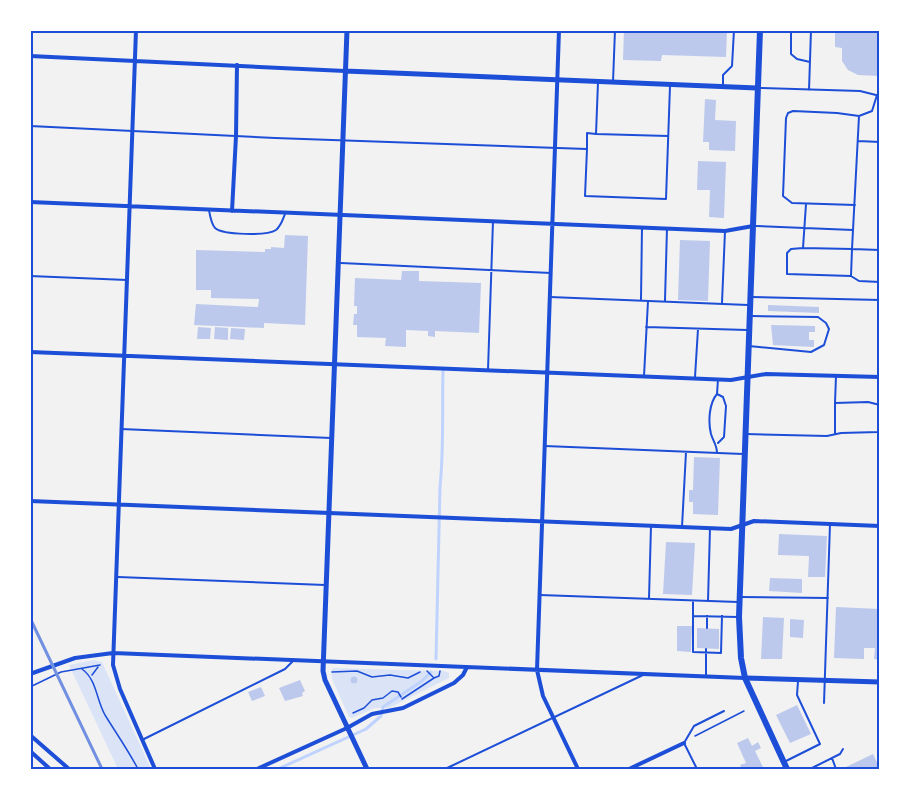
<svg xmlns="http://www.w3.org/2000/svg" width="910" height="799" viewBox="0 0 910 799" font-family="Cabin,sans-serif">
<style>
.green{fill:#dbe4f7}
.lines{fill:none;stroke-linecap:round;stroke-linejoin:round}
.stream{stroke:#bfd3fe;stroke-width:3}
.building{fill:#bdc9ec}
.path{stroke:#1d4ed8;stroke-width:1.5}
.service{stroke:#1d4ed8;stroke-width:2}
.minor{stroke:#1d4ed8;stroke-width:4}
.tertiary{stroke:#1d4ed8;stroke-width:5}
.secondary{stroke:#1d4ed8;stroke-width:6}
.rail{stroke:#7290e2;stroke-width:3}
.neatline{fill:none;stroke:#1d4ed8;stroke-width:2}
</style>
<rect width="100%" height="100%" fill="#f2f2f2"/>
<path class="green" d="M94 660 102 662 151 769H118L69 665Z
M333 668 444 671 449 673V678L389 708H375L352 718 349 717 332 679 331 671Z"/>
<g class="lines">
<path class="stream" d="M436 659 440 487C444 448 442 410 443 371
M278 769 366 729 381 716 383 707 422 681 431 672"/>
</g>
<path class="building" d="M624 30H727L726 57 662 55 661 61 623 60Z
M835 30H880V76L858 75 848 70 842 61V48L835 47Z
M705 99 716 100 715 120 736 121 735 151 709 150V142H703Z
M698 161 726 162 724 218 709 217 710 190H697Z
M285 235 308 236 305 325 264 323V328L194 325 196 304 258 307 259 299 211 298V290H196V250L265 252V249H271V247L284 248Z
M680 240 710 241 708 301 678 300Z
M402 271H419V281L481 283 479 333 435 331V337L428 336V331L406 330V347L385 346 386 338 357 337V325H353L354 314H357V306H354L355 278 401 280Z
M768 305 819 307V313L768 311Z
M771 325 815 326V332H809V340H814V347L773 345Z
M198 327 211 328 210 339H197Z
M215 327 228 328V340L214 339Z
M231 328 245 329 244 340 230 339Z
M694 457 720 458 718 515 693 514V502H689V490H693Z
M779 534 827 536 825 577H808L809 556 778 555Z
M666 542 695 543 692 595 663 594Z
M770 578 802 579V593L769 591Z
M836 607 880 609V660L874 659 875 648H864V659L834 658Z
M763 617 784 618 782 659H761Z
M790 619 804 620 803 638 790 637Z
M677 626H692L691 652 677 651Z
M697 628 719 629V649L697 648Z
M350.5 680a3.5 3.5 0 1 1 7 0a3.5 3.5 0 1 1-7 0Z
M300 680 305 691 302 693 303 696 285 701 279 688Z
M261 687 265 696 252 701 248 692Z
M797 705 811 734 790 743 776 715Z
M748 738 752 746 758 742 761 748 755 751 764 769H742L740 765 746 763 737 743Z
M873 754 880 769H847L846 767Z"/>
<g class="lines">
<path class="path" d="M82 669C97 680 96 699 105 715 116 733 128 750 138 769
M332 672 357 671 372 677 390 675 408 678 420 672
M92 675 98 667
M434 678 439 676 440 671
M30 687 61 672 100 665
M402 699 434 678 427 671
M353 713 364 708 372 700 383 698 392 691 398 692 401 697
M695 736 744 711"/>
<path class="service" d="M791 30V54L797 59 810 62
M613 82 615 30
M723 87V75L732 66 734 30
M760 88 860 91 880 96
M809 90 811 30
M30 126 275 138 587 149 585 196 666 199 670 86
M596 134 668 136
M858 141 880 142
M587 149V133L596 134 598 82
M806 204 803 248 791 249 787 253V274L851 276
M855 205 792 203 783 196 786 118 788 113 793 111 837 113 859 116
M209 210C210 216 211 223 215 228 223 235 267 236 276 230 281 226 283 219 285 214
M756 226 853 230 859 116 872 111 877 95
M803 248 852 249 853 230
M880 250 852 249 851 276 859 281 880 282
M341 263 551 273
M30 276 127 280
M550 297 748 305
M751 297 880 300
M641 299 642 227
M665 300 667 228
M722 303 725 231
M646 327 747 330
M749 346 811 352 824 345 829 329 826 323 818 317 752 316
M488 370 493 221
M644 376 648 301
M836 376 835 403 868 402 880 405
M695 377 698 329
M717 394 723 397 726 406 724 437 718 443
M835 403V434
M121 429 331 438
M746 434 827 436 841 433 878 432 880 428
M545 446 743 454
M717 453C717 445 713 441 711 434 708 422 709 403 717 394L718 379
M682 527 686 452
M118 577 325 585
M540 595 738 602
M741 597 828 598
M649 598 651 526
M693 601V652L721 653 722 616
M708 601 710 528
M693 616 738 617
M707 628V616
M706 676V649
M824 703 830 524
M142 740 285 669 293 661
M832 758 836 769
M786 761 820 744 797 695 798 681
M445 769 643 675
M697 769 684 743 694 726 724 711
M810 769 840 754 843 749"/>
<path class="minor" d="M136 30 113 665 120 689 155 769
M559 30 537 670 543 696 578 769
M30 56 345 71
M30 202 725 231 753 226
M232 211 236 136 237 65
M30 352 731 380 766 374 880 377
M30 501 731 529 754 521 880 526
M30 674 75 658 113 653 745 678
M30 735 69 769
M30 751 50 769
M257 769 347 728 372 714 403 708 454 683 463 675 467 667
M629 769 684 743"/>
<path class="tertiary" d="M347 30 323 671 325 680 367 769
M345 71 757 88
M745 678 880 682"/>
<path class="secondary" d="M760 30 739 617 741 658 745 678 787 769"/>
<path class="rail" d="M30 618 102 769"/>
</g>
<rect width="910" height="799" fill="none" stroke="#ffffff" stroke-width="63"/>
<rect x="32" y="32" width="846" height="736" class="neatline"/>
</svg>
